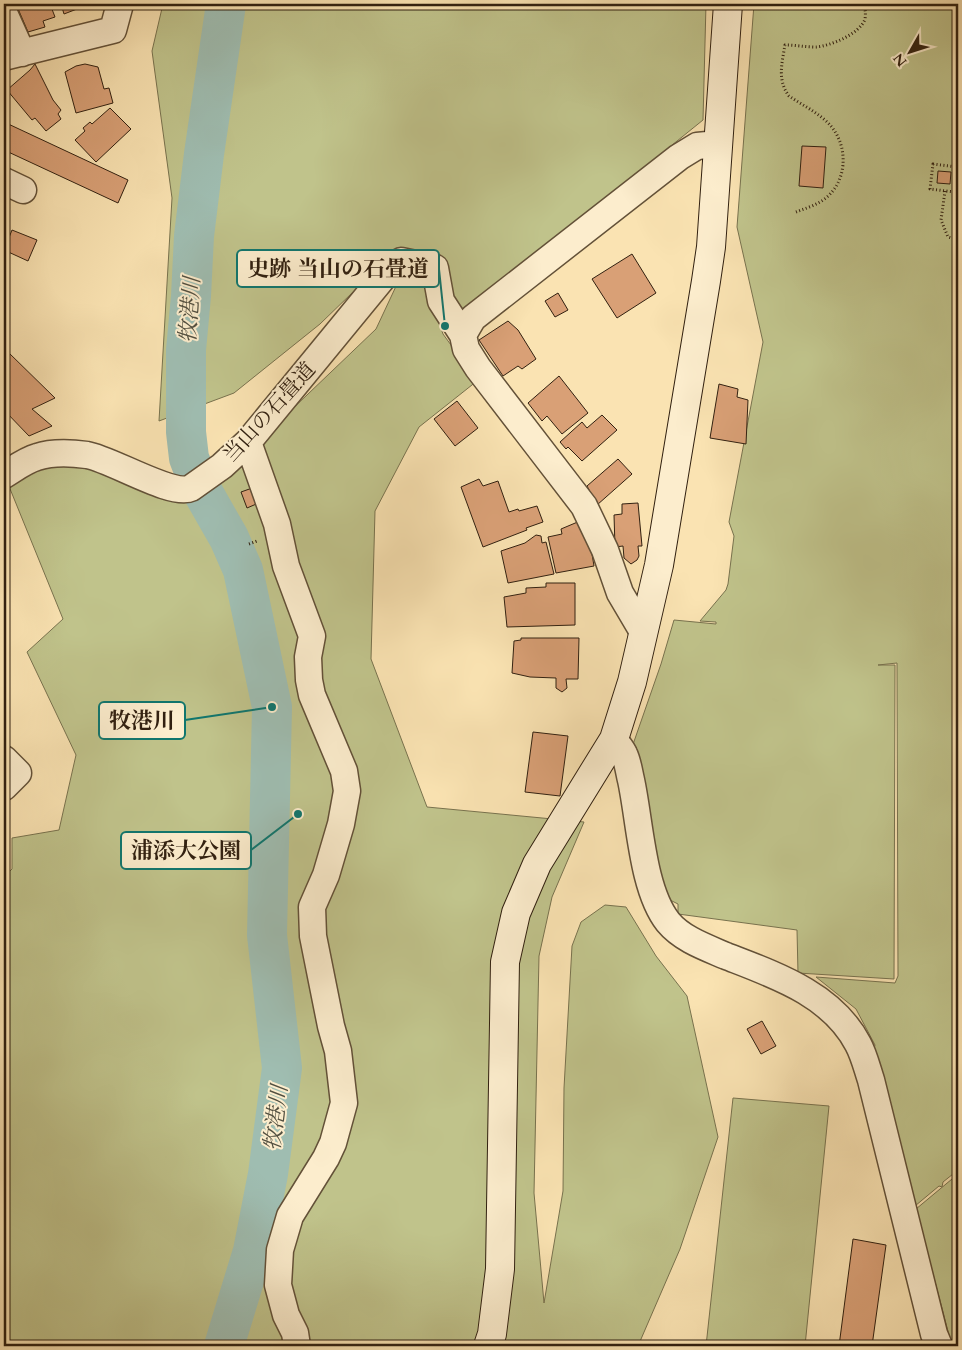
<svg xmlns="http://www.w3.org/2000/svg" width="962" height="1350" viewBox="0 0 962 1350" font-family="Cardo,'Noto Serif JP',serif">
<style>
.green{fill:#c0c38b;stroke:#78724e}
.lines{fill:none;stroke-linecap:round;stroke-linejoin:round}
.river{stroke:#9fbdb1;stroke-width:40}
.building{fill:#d9a076;stroke:#312010}
.street-casing{stroke:#635138;stroke-width:29}
.secondary-casing{stroke:#312010;stroke-width:30}
.path{stroke:#312010;stroke-width:3;stroke-dasharray:1 2.5;stroke-linecap:butt}
.street{stroke:#fcedcd;stroke-width:26}
.secondary{stroke:#fcedcd;stroke-width:28}
.labels{text-anchor:middle;stroke-width:4;stroke-linejoin:round;paint-order:stroke}
.street-label{font-size:21px;fill:#312010;stroke:#fcedcd}
.water-label{font-size:22px;font-style:italic;fill:#524f40;stroke:#fcedcd}
.leader{fill:none;stroke:#0f766e;stroke-width:2}
.callout-dot{fill:#0f766e;stroke:#fcedcd;stroke-width:2}
.callout{fill:#fcedcd;stroke:#0f766e;stroke-width:2}
.callout-label{font-size:22px;text-anchor:middle;font-weight:bold;fill:#312010}
</style>
<rect width="100%" height="100%" fill="#fae3b2"/>
<filter id="stains"><feTurbulence type="fractalNoise" baseFrequency=".004" numOctaves="4"/><feColorMatrix values="0 0 0 0 .2 0 0 0 0 .09 0 0 0 0 .02 0 0 0 .5 -.17"/></filter>
<radialGradient id="worn" r=".72"><stop offset=".6" stop-color="#630" stop-opacity="0"/><stop offset="1" stop-color="#630" stop-opacity=".3"/></radialGradient>
<path class="green" d="M163 4H706L703 120 457 319 444 287 386 260 320 324 234 393 159 421 172 198 152 51Z
M754 4H958V1170L943 1182 942 1187 939 1186 915 1206 909 1177 874 1049 875 1045 856 1009 816 977 895 983 898 976 897 663 878 665H895L894 979 798 973 797 930 678 914V904L668 899 655 876 630 753 661 664 674 620 716 624V622L700 621 726 590 728 584 734 536 729 522 763 342 737 227Z
M412 274 424 278 443 334 477 381 419 427 375 511 371 659 427 807 584 822 552 897 539 956 534 1193 544 1303 563 1191 564 1088 572 946 581 922 605 905 626 907 656 956 687 996 718 1137 680 1249 638 1346H4V877L12 869V838L59 830 76 755 27 652 63 619 4 474 40 462 118 472 193 504 376 329 398 282Z
M733 1098 829 1106 805 1346H706Z
M958 1174V1346H955L950 1339 916 1209Z"/>
<g class="lines">
<path class="river" d="M224 1346 253 1251 268 1174 282 1068 267 935 272 707 243 570 229 538 201 489 189 458 186 432V350L191 296 194 236 204 154 226 4"/>
</g>
<path class="building" d="M16 4H50L55 17 43 21 45 27 28 32Z
M61 4H90L64 14Z
M35 64 53 100 61 110 58 114 61 119 46 131 35 118 32 120 7 90 30 70Z
M85 64 98 67 104 89 109 88 113 103 76 113 65 72 76 66Z
M110 108 131 129 96 162 75 140 85 131 83 128 90 122 92 124Z
M4 122 128 180 118 203 4 150Z
M802 146 826 147 823 188 799 186Z
M938 171 951 172 950 184 937 183Z
M12 230 37 240 28 261 4 250Z
M632 254 656 293 617 318 592 279Z
M558 293 568 310 555 317 545 301Z
M508 321 518 330 536 359 522 369 518 366 503 376 479 340Z
M8 352 55 398 32 409 52 426 29 436 4 410V354Z
M559 376 588 413 562 434 547 416 542 421 528 403Z
M719 384 738 389 737 397 748 400 746 444 710 438Z
M457 401 478 428 455 446 434 419Z
M602 415 617 430 582 461 568 447 566 449 560 442 582 422 587 428Z
M618 459 632 474 597 505 587 486Z
M479 479 483 486 498 481 509 512 518 509 519 511 537 506 543 522 526 528 527 530 483 547 461 487Z
M255 487 261 502 247 508 241 492Z
M638 503 642 546H638L639 556 637 560 631 564 624 558 623 546 615 547 614 515 622 514V504Z
M580 521 590 542 594 566 556 573 548 537 562 534 561 529Z
M536 535 541 536 542 543 546 542 554 574 508 583 501 551 525 543Z
M546 583H575V625L507 627 504 597 526 593V588L546 587Z
M521 638H579L578 679H566L567 688 562 692 556 688V678L530 677 512 673 514 641 521 640Z
M533 732 568 736 560 796 525 792Z
M762 1021 776 1046 761 1054 747 1029Z
M853 1239 886 1245 872 1346H839Z"/>
<g class="lines">
<defs>
<path id="street" d="M4 13 22 53
M4 57 113 30 120 4
M4 181 23 190
M463 335 473 318 679 157 697 146 718 144
M248 442 277 524 286 566 312 636 308 657 309 680 312 695 344 771 347 791 341 824 326 875 312 907 313 936 331 1026 338 1051 344 1103 333 1143 326 1158 290 1216 280 1250 278 1285 286 1315 295 1333 297 1346
M4 475C14 469 26 460 37 457 52 452 72 453 87 455 111 459 172 497 191 488L222 466 248 442 390 269 401 261 435 268 441 301 463 335 466 349 478 368 584 506 605 550 620 593 643 632
M614 739C617 744 622 749 624 754 628 762 629 772 631 780 640 821 642 889 668 922 682 939 705 947 726 956 775 975 832 994 858 1044 864 1055 867 1068 871 1080L934 1334 939 1346
M4 759 18 773 4 787"/>
<path id="secondary" d="M488 1346 492 1334 500 1269 505 962 516 913 537 864 614 739 632 682 659 565 706 281 711 247 728 4"/>
</defs>
<use href="#street" class="street-casing"/>
<use href="#secondary" class="secondary-casing"/>
<path class="path" d="M933 164 957 167 954 192 930 189Z
M945 191 941 220 948 237 958 240
M796 212C806 208 818 205 827 197 848 179 848 145 830 125 819 113 802 105 789 96 777 80 782 63 785 45 795 45 805 47 816 47 830 46 860 34 865 19 866 13 865 9 864 4
M249 544 257 541"/>
<use href="#street" class="street"/>
<use href="#secondary" class="secondary"/>
</g>
<g class="labels">
<g class="street-label">
<text transform="translate(269 412) rotate(-48)" y="7">当山の石畳道</text>
</g>
<g class="water-label">
<text transform="translate(189 310) rotate(-86)" y="8">牧港川</text>
<text transform="translate(275 1118) rotate(-83)" y="8">牧港川</text>
</g>
</g>
<path class="leader" d="M445 326L439 269M272 707L185 720M298 814L251 850"/>
<g class="callout-dot">
<circle cx="445" cy="326" r="5"/>
<circle cx="272" cy="707" r="5"/>
<circle cx="298" cy="814" r="5"/>
</g>
<g class="callout">
<rect x="237" y="250" width="202" height="37" rx="5"/>
<rect x="99" y="702" width="86" height="37" rx="5"/>
<rect x="121" y="832" width="130" height="37" rx="5"/>
</g>
<g class="callout-label">
<text x="338" y="276">史跡 当山の石畳道</text>
<text x="142" y="728">牧港川</text>
<text x="186" y="858">浦添大公園</text>
</g>
<rect width="962" height="1350" fill="none" stroke="#fae3b2" stroke-width="20"/>
<rect x="5" y="5" width="952" height="1340" fill="none" stroke="#312010" stroke-width="2.5"/>
<rect x="10" y="10" width="942" height="1330" fill="none" stroke="#312010"/>
<g transform="translate(910 52) rotate(231)" stroke="#fcedcd" stroke-width="4" paint-order="stroke">
<path d="M0-4L9 19L0 12L-9 19Z" fill="#312010"/>
<text y="-8" font-size="14" font-weight="bold" text-anchor="middle" fill="#312010">N</text>
</g>
<rect width="100%" height="100%" filter="url(#stains)"/>
<rect width="100%" height="100%" fill="url(#worn)"/>
</svg>
